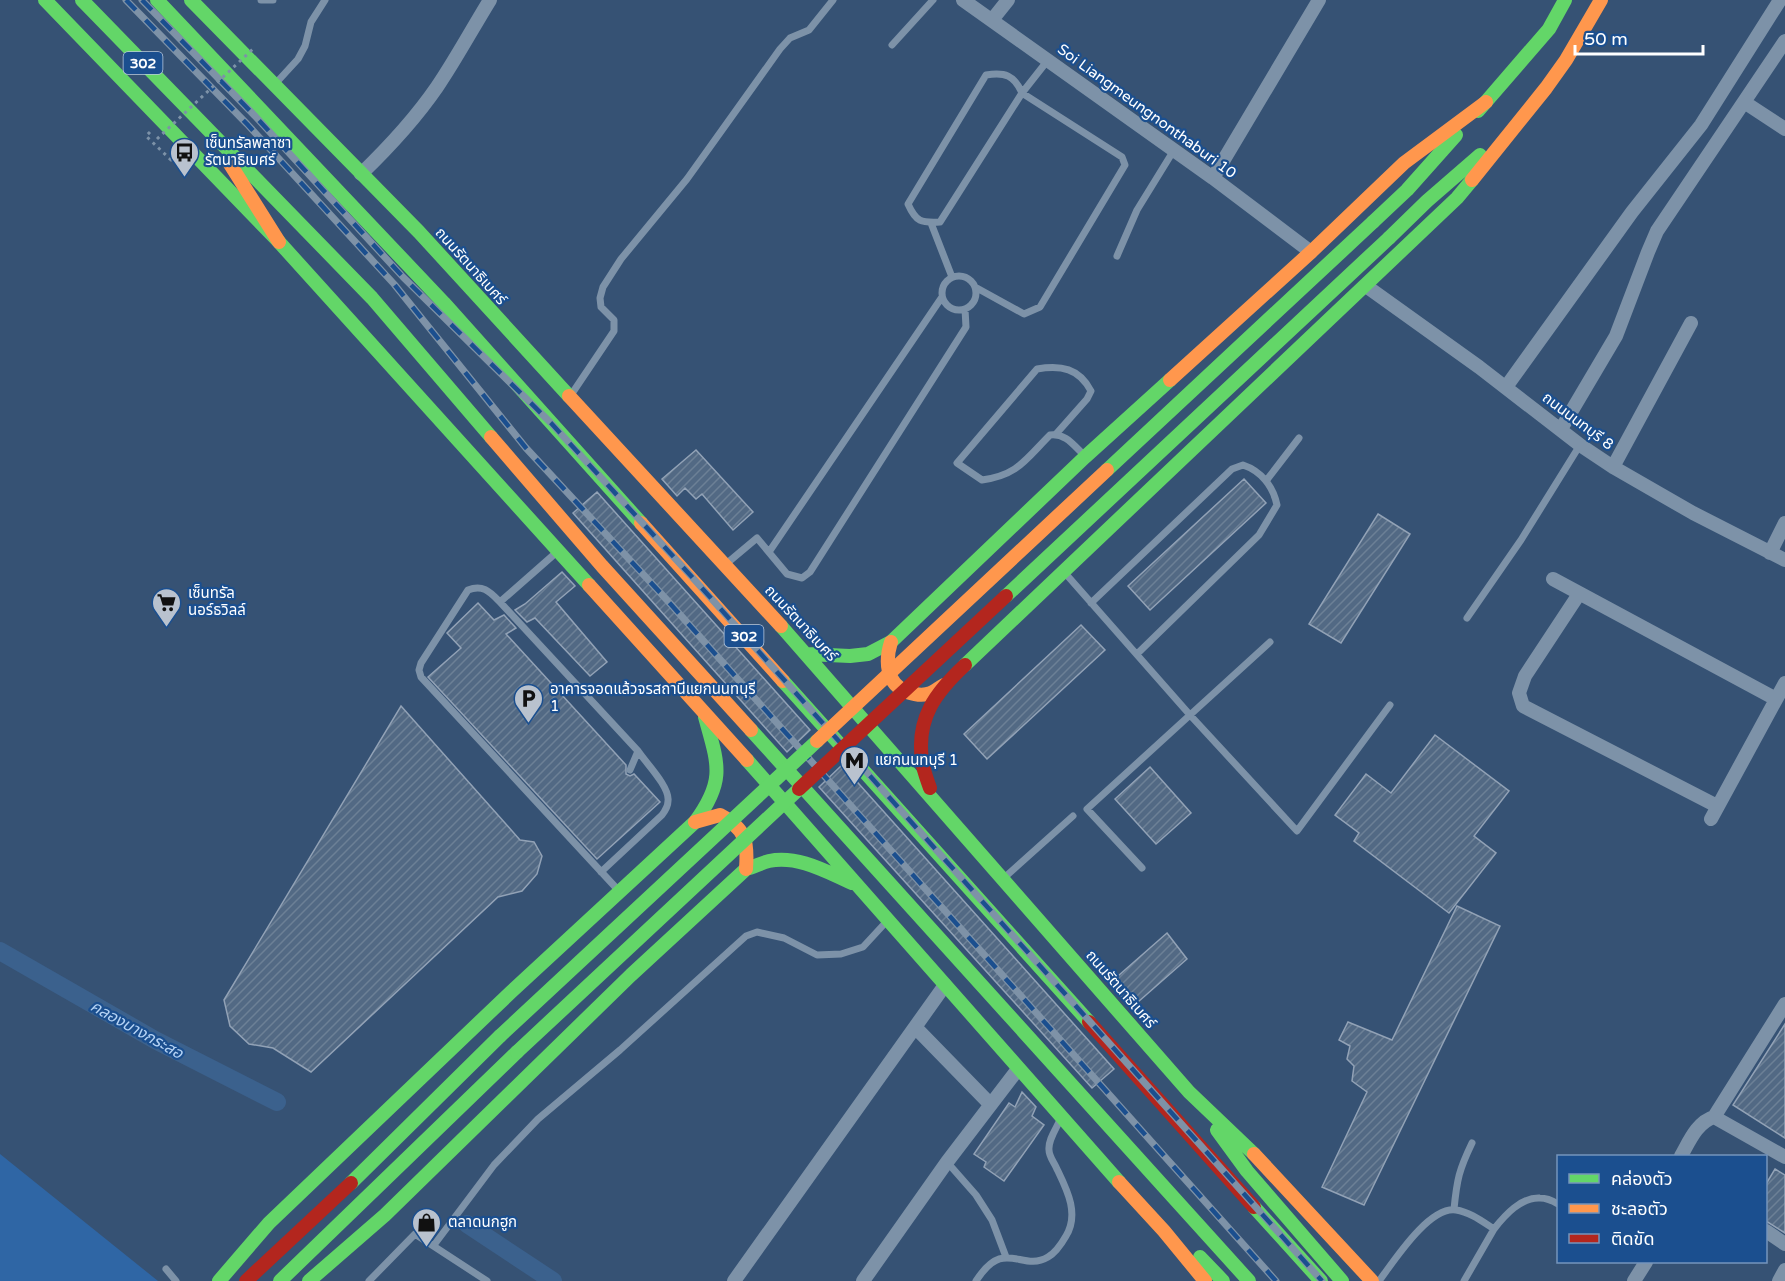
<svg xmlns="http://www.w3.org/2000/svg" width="1785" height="1281" viewBox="0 0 1785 1281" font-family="'Varela Round','Noto Sans Thai',sans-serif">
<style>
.grass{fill:#2f66a5}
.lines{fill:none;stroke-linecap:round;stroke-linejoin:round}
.canal{stroke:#3b618d;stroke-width:18}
.building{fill:url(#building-hatch);stroke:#92a2b6;stroke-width:1.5}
.path{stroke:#7d92a8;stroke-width:3;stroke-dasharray:3 4.5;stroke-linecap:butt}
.lane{stroke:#7d92a8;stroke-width:7}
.street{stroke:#7d92a8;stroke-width:14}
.fast{stroke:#63d668;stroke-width:14}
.slow{stroke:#ff974d;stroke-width:14}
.jam{stroke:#b3261e;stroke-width:14}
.rail-casing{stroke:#7e92a7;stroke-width:7}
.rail{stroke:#1b4f8f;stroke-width:4.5;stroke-dasharray:14;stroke-linecap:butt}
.path-bridge{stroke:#7d92a8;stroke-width:3;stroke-dasharray:3 4.5;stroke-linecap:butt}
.fast-bridge{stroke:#63d668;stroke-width:14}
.slow-bridge{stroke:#ff974d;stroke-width:14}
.jam-bridge{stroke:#b3261e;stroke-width:14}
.labels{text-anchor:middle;stroke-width:4.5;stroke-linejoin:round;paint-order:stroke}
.shield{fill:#1b4f8f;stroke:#bbcadd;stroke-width:1.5}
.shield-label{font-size:14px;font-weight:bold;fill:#fff}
.street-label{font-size:15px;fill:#fff;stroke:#1b4f8f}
.poi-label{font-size:15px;fill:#fff;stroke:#1b4f8f;text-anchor:start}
.water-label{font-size:16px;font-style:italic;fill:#b5d3f5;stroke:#1b4f8f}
</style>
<defs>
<pattern id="building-hatch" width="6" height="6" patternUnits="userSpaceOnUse" patternTransform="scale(1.5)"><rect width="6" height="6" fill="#526984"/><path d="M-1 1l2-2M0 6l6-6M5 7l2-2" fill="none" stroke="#6c8096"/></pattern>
</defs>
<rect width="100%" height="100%" fill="#365274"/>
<path class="grass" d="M0 1154 158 1281H0Z"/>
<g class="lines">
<path class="canal" d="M0 951 155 1040 277 1102
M467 1224 553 1281"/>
</g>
<path class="building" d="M696 450 753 512 733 530 702 494 696 499 685 488 677 496 662 479Z
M1244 479 1266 503 1150 610 1128 586Z
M597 492 810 730 787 752 573 513Z
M1378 514 1410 534 1341 643 1309 624Z
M562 572 575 586 556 602 607 662 590 676 535 618 527 622 515 610 525 604Z
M478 603 494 620 504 615 516 628 506 634 626 765V774L630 776 634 774 660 802 597 859 428 677 461 648 447 633Z
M1081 625 1105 650 987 759 964 734Z
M401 706 520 840 534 842 542 856 537 874 522 891 498 897 311 1072 273 1048 249 1044 230 1026 224 1000Z
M1435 735 1509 791 1474 836 1496 853 1449 913 1354 841 1359 833 1335 815 1366 774 1391 793Z
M842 765 1114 1069 1092 1088 819 787Z
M1150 767 1191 813 1156 844 1115 799Z
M1457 906 1500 926 1364 1205 1322 1187 1367 1092 1352 1081 1354 1066 1347 1059 1350 1046 1339 1040 1348 1022 1392 1040Z
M1167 933 1187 959 1138 1002 1129 991 1123 998 1110 983Z
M1785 1024V1138L1733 1105Z
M1022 1092 1036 1107 1032 1116 1044 1125 1004 1181 984 1167 986 1162 974 1154 1009 1103 1015 1107Z
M1775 1169 1785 1175V1233L1766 1221V1184Z"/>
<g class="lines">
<path class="path" d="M150 132 146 136 171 160 173 158"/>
<path class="lane" d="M261 0H273
M892 45 933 0
M276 83 298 59 305 46 311 22 325 0
M931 223 952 277
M1117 256 1137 210 1174 150
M942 293a17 17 0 1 1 34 0a17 17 0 1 1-34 0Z
M975 287 1024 314 1040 307 1125 165 1122 157 1022 93C1014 75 1005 72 986 75L908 204C916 222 921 223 940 222L1022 93 1048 60
M571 395 614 331V320L601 307 600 298 603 287 621 259 687 179 780 49 790 38 809 30 833 0
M1056 434 1087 399 1091 391C1079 368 1061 365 1037 369L957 463 982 480C1018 475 1025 460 1050 435 1066 433 1074 446 1085 456
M1266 481 1299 438
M769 552 942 297
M726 564 757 538 787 574 802 578 810 572 966 327 965 309
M1065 573 1190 715 1270 642
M500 602 558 551
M1091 603 1232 469 1243 465C1261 471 1273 486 1277 505L1259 535 1138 653
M1467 618 1521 540 1580 445
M1142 868 1087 809 1190 715 1297 831 1390 705
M601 872 662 815C665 811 668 807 668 801 670 787 646 763 638 751
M1005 877 1073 816
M619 891 421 677 419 670 421 663 468 590C483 584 490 592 500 602L638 751 630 770
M947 1162 976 1195 992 1220 1006 1257
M1454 1209C1457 1179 1459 1170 1472 1143
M1494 1229C1505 1215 1521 1197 1540 1198 1546 1198 1553 1201 1558 1204
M434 1245 494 1165 538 1119 620 1050 746 936 757 932 784 938 817 955 841 954 863 947 887 921
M166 1269 176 1281
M369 1281 415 1234 487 1281
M976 1281C1005 1236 1021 1273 1048 1257 1055 1253 1062 1243 1066 1236 1080 1213 1066 1188 1056 1167 1053 1161 1049 1156 1049 1150 1048 1140 1056 1129 1060 1120
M1379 1281C1394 1261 1429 1206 1456 1210 1470 1212 1483 1222 1494 1229L1464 1281"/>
<path class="street" d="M963 0 1213 178 1311 252
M992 20 1008 0
M1744 102 1785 129
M361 174C389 147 415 119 437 87 456 59 472 29 490 0
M1213 178 1319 0
M1366 286 1479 367 1580 445 1613 467 1693 513 1785 560
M1506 387 1632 212 1701 125 1780 0
M1561 429 1616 336 1648 252 1657 231 1785 41
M1613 467 1691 323
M1770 553 1785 523
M1553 579 1776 699
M1579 594 1525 676 1519 693 1523 706 1717 806
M1711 819 1785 683
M915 1027 990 1104
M1714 1117 1785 1157
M1681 1156C1689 1142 1697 1122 1714 1117L1785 1004
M1766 1231 1785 1244
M734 1281 945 985
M863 1281 947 1162 1018 1069
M1634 1281 1646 1262
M1779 1281 1785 1270"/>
<path class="fast" d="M45 0 279 242 589 585
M82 0 372 298 491 437
M157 0 444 303 641 523
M191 0 419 232 569 396
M1478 111 1549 29 1565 0
M1373 222 1407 190 1456 135
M1389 238 1427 201 1480 155
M781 626 1189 1092 1254 1154
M807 654 850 656 868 654 891 642 1085 457 1170 380
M965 665 1457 198 1472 180
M783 681 1089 1022
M751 730 1249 1281
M747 760 1119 1182
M1217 1130 1247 1171 1342 1281
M351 1183 500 1036
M1254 1207 1321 1281
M1200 1257 1223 1281
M219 1281 269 1223 511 992 695 822C726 780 718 764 705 717
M280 1281 517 1052
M309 1281 385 1215 631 975 746 869C754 867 761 863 769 861 798 855 827 872 852 883"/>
<path class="slow" d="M230 164 279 242
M1472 180 1546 88 1566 60 1601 0
M1170 380 1311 252 1404 163 1486 102
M569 396 781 626
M491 437 602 566 751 730
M641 523 783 681
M589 585 747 760
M891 642C885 661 886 684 907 692 913 694 920 696 927 694 933 693 938 688 944 685
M695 822 720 815C746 829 748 841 746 869
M1254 1154 1372 1281
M1119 1182 1164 1231 1205 1281"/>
<path class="jam" d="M930 788C927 779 923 770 922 760 916 718 936 692 965 665
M1089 1022 1254 1207
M246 1281 351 1183"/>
<defs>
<path id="rail" d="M126 0 247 124 394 284 526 448 667 600 1276 1281
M142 0 255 116 403 277 551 423 692 577 1322 1281"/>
</defs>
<use href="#rail" class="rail-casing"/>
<use href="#rail" class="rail"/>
<path class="path-bridge" d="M157 139 254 48"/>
<path class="fast-bridge" d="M1107 470 1373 222
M1006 596 1389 238
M500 1036 817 741
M517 1052 799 789"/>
<path class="slow-bridge" d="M817 741 1107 470"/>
<path class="jam-bridge" d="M799 789 1006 596"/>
</g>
<defs>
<symbol id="bus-pin" viewBox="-11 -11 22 30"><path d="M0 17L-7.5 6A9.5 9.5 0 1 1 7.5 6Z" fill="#b9c2ce" stroke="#1b4f8f"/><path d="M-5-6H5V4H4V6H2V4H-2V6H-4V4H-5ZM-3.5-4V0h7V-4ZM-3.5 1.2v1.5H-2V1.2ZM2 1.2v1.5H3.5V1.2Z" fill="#111"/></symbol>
<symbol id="supermarket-pin" viewBox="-11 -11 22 30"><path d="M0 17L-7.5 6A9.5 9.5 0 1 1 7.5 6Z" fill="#b9c2ce" stroke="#1b4f8f"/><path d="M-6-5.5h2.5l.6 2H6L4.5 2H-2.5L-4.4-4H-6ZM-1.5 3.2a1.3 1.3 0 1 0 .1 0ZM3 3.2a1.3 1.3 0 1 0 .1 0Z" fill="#111"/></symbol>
<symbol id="parking-pin" viewBox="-11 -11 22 30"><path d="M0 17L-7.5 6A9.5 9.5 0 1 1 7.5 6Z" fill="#b9c2ce" stroke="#1b4f8f"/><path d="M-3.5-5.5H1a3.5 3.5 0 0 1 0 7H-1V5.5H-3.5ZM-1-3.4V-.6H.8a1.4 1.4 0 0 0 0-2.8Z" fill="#111"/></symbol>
<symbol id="metro-pin" viewBox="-11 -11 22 30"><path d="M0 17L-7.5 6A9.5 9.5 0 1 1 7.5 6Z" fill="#b9c2ce" stroke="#1b4f8f"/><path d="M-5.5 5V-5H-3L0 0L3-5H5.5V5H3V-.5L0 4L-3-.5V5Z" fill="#111"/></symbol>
<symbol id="shop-pin" viewBox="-11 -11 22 30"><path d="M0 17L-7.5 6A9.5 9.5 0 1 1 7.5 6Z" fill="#b9c2ce" stroke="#1b4f8f"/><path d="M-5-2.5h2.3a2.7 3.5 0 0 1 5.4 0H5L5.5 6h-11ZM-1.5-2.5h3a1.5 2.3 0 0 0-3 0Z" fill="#111"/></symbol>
</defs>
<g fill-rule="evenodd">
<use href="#bus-pin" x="168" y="136" width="33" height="45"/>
<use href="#supermarket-pin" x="150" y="586" width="33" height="45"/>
<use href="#parking-pin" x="512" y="682" width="33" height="45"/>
<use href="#metro-pin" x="838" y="744" width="33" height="45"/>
<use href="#shop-pin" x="410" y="1206" width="33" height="45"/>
</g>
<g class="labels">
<g class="shield">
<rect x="123.5" y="52" width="39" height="22" rx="4.5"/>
<rect x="724.5" y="625" width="39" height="22" rx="4.5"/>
</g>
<g class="shield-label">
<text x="143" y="68">302</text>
<text x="744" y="641">302</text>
</g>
<g class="street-label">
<text transform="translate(1147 111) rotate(36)" y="5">Soi Liangmeungnonthaburi 10</text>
<text transform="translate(471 266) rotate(48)" y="5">ถนนรัตนาธิเบศร์</text>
<text transform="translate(1578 421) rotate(37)" y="5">ถนนนนทบุรี 8</text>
<text transform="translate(801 623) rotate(47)" y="5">ถนนรัตนาธิเบศร์</text>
<text transform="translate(1121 989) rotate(49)" y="5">ถนนรัตนาธิเบศร์</text>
</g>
<g class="poi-label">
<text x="205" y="148">เซ็นทรัลพลาซา<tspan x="205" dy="17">รัตนาธิเบศร์</tspan></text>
<text x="188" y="598">เซ็นทรัล<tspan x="188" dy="17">นอร์ธวิลล์</tspan></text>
<text x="550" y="694">อาคารจอดแล้วจรสถานีแยกนนทบุรี<tspan x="550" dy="17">1</tspan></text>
<text x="875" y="765">แยกนนทบุรี 1</text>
<text x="448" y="1227">ตลาดนกฮูก</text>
</g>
<g class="water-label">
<text transform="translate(137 1029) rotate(29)" y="6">คลองบางกระสอ</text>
</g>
</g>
<rect x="1557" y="1155" width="210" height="108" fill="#1b4f8f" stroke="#7695bc" stroke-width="1.5"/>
<rect x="1569" y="1174" width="30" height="9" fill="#63d668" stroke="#7695bc" stroke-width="1.5"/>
<text x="1611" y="1185" font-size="18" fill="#ffffff">คล่องตัว</text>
<rect x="1569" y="1204" width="30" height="9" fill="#ff974d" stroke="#7695bc" stroke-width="1.5"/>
<text x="1611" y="1215" font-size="18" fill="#ffffff">ชะลอตัว</text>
<rect x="1569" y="1234" width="30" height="9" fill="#b3261e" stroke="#7695bc" stroke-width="1.5"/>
<text x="1611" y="1245" font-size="18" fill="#ffffff">ติดขัด</text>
<path d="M1575 45v9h128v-9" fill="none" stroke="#ffffff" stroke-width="3"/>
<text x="1584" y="45" font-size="18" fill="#ffffff" stroke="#1b4f8f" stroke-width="4.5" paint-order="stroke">50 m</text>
</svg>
